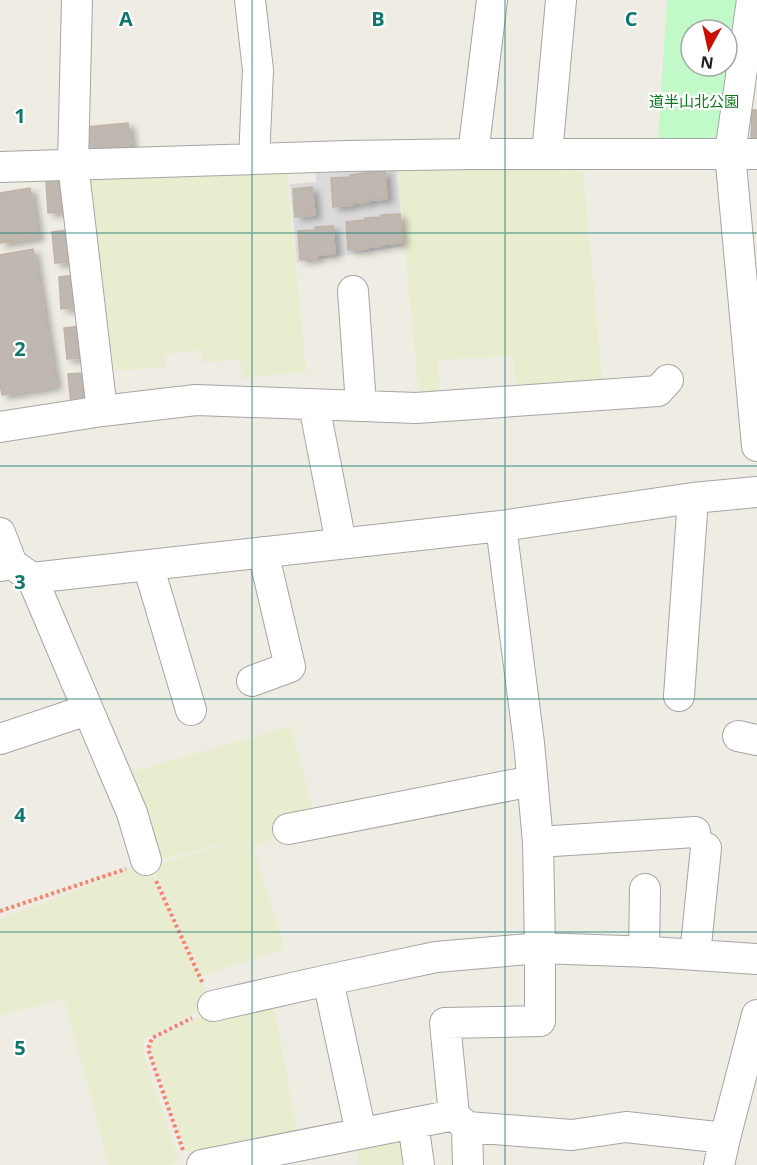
<svg xmlns="http://www.w3.org/2000/svg" width="757" height="1165" viewBox="0 0 757 1165" font-family="'Open Sans','Noto Sans JP',sans-serif">
<style>
.residential{fill:#dcdbdb}
.farmland{fill:#e9edcf}
.park{fill:#c1f9c9;fill-rule:evenodd}
.building{fill:#bfb8b0;stroke:#c0b3a6;stroke-width:1.5;filter:url(#shadow)}
.lines{fill:none;stroke-linecap:round;stroke-linejoin:round}
.minor-casing{stroke:#a5a5a5;stroke-width:32}
.path{stroke:#f8836b;stroke-width:4;stroke-dasharray:3 3;stroke-linecap:butt}
.minor{stroke:#fff;stroke-width:30}
.grid{fill:none;stroke:#0f766e;stroke-width:1.5;stroke-opacity:0.55}
.labels{text-anchor:middle;stroke-width:4.5;stroke-linejoin:round;paint-order:stroke}
.park-label{font-size:15px;fill:#0c7b1d;stroke:#fff}
.grid-label{font-size:20px;text-anchor:middle;font-weight:bold;fill:#0f766e;stroke:#fff;stroke-width:4.5;stroke-linejoin:round;paint-order:stroke}
</style>
<defs>
<filter id="shadow"><feDropShadow dx="6" dy="4" stdDeviation="3" flood-color="#0004"/></filter>
</defs>
<rect width="100%" height="100%" fill="#efece4"/>
<path class="residential" d="M396 164 404 246 297 263 290 184 316 182 315 170Z"/>
<path class="farmland" d="M397 164 583 171 603 388 516 393 513 356 438 360 440 395 419 397Z
M287 172 306 372 242 378 240 360 203 362 201 350 166 354V367L107 371 91 177Z
M291 726 315 818 271 830 273 839 253 847 282 940 283 950 202 975 152 866 259 834 153 862 124 774Z
M142 865 148 866 210 1001 208 1006 144 1039 142 1049 178 1158 177 1163 170 1165H109L64 998 0 1016V919Z
M272 998 299 1137 196 1158 187 1152 151 1048 155 1040 211 1011Z
M405 1131 410 1165H359L355 1143Z"/>
<path class="park" d="M667 0H739L723 137 658 141ZM691 30H727V66H691Z"/>
<path class="building" d="M752 110H757V140H751Z
M128 123 132 154 80 159 76 128Z
M385 170 387 199 369 200V202L353 203V205L333 207 331 178 350 177V175Z
M63 180 66 211 48 213 46 181Z
M312 187 315 215 295 217 293 189Z
M30 188 38 237 0 243V193Z
M400 214 402 243 384 244V246L368 247V249L348 250 346 222 365 220V218L382 217 381 215Z
M333 226 335 254 318 255V258L300 260 298 231 316 230 315 227Z
M69 230 72 262 55 263 52 232Z
M33 249 56 386 2 395 0 384V255Z
M76 275 78 307 61 309 59 277Z
M81 326 84 358 67 359 64 328Z
M85 373 88 405 71 406 68 374Z"/>
<g class="lines">
<defs>
<path id="minor" d="M77 0 73 164 102 411
M250 0 258 70 254 159
M752 0 730 153 757 446
M473 154 492 0
M547 154 561 0
M0 167 347 156 473 154H757
M353 291 361 405
M314 405 341 543
M0 427 102 411 196 400 416 408 658 391 668 380
M0 533 12 564
M148 565 191 710
M0 566 12 564 32 578 501 526 693 498 757 492
M32 578 132 813 146 860
M252 681 290 667 263 552
M679 696 693 498
M738 736 757 740
M0 739 87 710
M288 829 532 781
M538 842 695 832
M644 952 645 889
M695 955 706 848
M328 980 361 1133
M213 1006 328 980 436 957 540 948 651 952 757 959
M413 1123 419 1165
M467 1127 454 1115 445 1023 540 1021V948L538 842 529 743 501 526
M202 1165 454 1115
M468 1165 467 1127 572 1135 626 1127 725 1138
M719 1165 725 1138 757 1015"/>
</defs>
<use href="#minor" class="minor-casing"/>
<path class="path" d="M156 881 203 984
M0 911 126 869
M183 1150 148 1049 152 1038 192 1018"/>
<use href="#minor" class="minor"/>
</g>
<path class="grid" d="M252 0V1165M505 0V1165M0 233H757M0 466H757M0 699H757M0 932H757"/>
<g class="labels">
<g class="park-label">
<text x="694" y="107">道半山北公園</text>
</g>
</g>
<g class="grid-label">
<text x="126" y="26">A</text>
<text x="378" y="26">B</text>
<text x="631" y="26">C</text>
<text x="20" y="123">1</text>
<text x="20" y="356">2</text>
<text x="20" y="589">3</text>
<text x="20" y="822">4</text>
<text x="20" y="1055">5</text>
</g>
<g transform="translate(709 48) rotate(188)"><circle r="28" fill="#ffffff" stroke="#a5a5a5" stroke-width="1.5"/>
<path d="M0-4.5L10 22L0 15L-10 22Z" fill="#c91002"/>
<text y="-9" font-size="16" font-weight="bold" text-anchor="middle" fill="#1e1e1e">N</text>
</g>
</svg>
